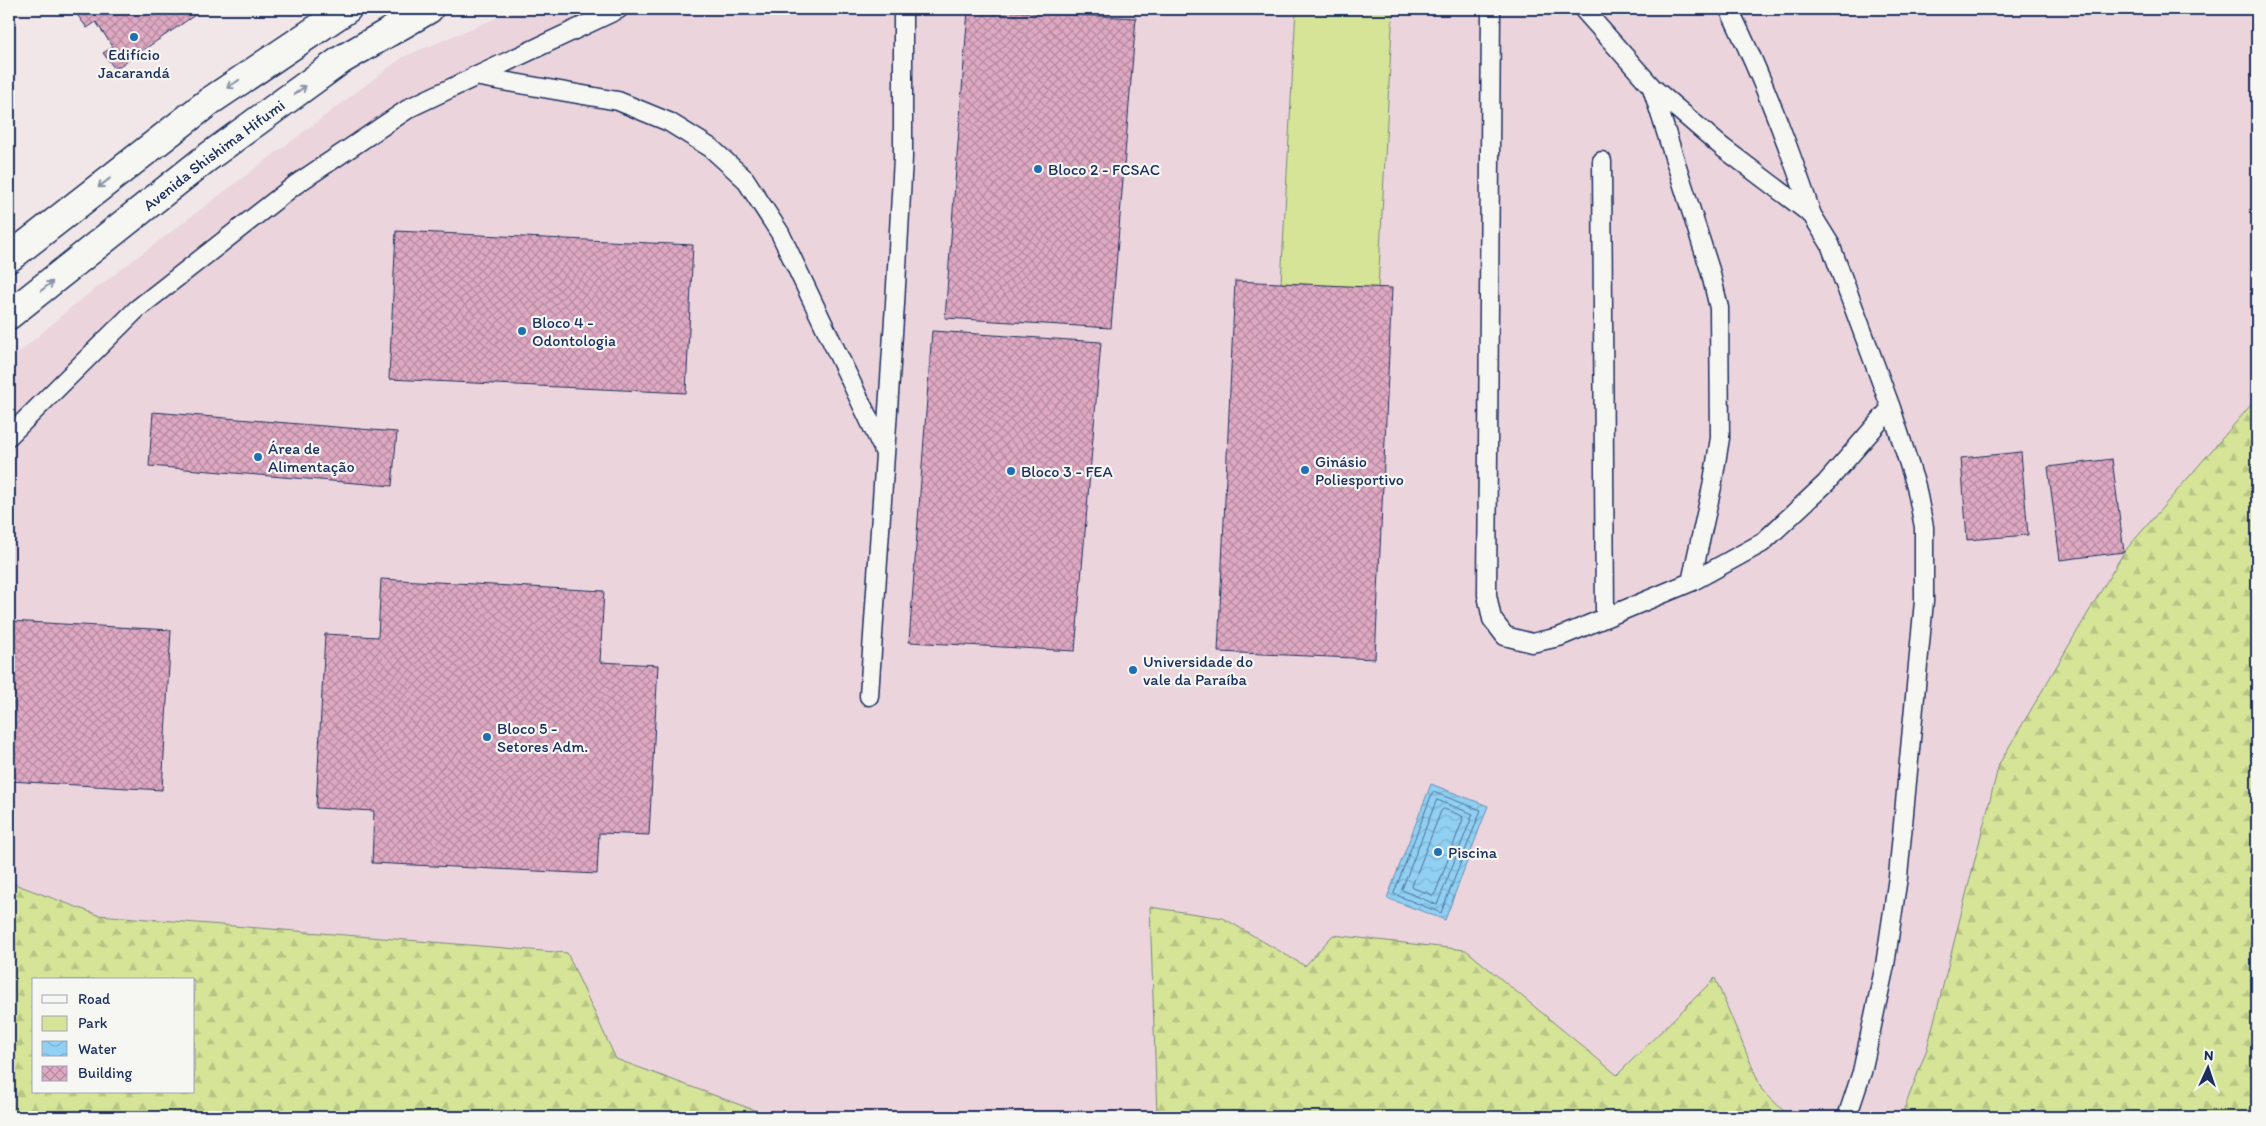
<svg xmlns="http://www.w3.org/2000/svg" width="2266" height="1126" viewBox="0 0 2266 1126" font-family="Itim,sans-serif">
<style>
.built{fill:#ecd4dd;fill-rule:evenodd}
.forest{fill:url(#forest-firs);stroke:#788a7a;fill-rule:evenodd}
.green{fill:#d5e497;stroke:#788a7a}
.water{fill:url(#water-waves);stroke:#6290b7}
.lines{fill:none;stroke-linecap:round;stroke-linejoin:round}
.shore{stroke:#4a6f99;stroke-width:1}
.building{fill:url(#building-cross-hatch);stroke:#1b2f5e}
.service-casing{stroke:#1b2f5e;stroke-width:21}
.tertiary-casing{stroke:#1b2f5e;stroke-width:31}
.service{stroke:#f6f6f2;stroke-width:18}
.tertiary{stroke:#f6f6f2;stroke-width:28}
.oneway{stroke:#8892a8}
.poi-dot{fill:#1f6fb2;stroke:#f6f6f2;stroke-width:2}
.labels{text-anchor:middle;stroke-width:4.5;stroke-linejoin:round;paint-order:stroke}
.poi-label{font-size:16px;fill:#1b2f5e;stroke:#f6f6f2;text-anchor:start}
.street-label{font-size:16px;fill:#1b2f5e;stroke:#f6f6f2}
</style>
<defs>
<pattern id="forest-firs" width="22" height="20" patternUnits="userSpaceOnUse" patternTransform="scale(1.25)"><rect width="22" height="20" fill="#d5e497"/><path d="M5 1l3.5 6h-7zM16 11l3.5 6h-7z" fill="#b6c485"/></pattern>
<pattern id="water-waves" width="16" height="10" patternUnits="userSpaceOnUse" patternTransform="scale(1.25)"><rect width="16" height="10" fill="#91d0f2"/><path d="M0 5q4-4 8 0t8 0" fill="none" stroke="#7cb3d2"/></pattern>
<pattern id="building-cross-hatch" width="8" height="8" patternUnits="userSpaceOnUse" patternTransform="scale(1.25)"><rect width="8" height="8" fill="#dfa9c2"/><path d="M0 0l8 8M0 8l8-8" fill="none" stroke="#b48aa1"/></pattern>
</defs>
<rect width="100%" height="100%" fill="#f1e7e8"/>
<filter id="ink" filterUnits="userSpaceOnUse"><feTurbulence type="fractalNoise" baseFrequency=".02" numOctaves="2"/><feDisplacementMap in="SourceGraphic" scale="10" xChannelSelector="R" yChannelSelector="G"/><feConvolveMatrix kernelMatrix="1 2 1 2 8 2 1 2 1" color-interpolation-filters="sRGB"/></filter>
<g filter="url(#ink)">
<path class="built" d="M518 9H2257V1117H9V361L75 304 403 57ZM34 980H194V1092H34Z"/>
<path class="forest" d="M2257 398V1117H1901L1927 1049 1999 764 2124 552Z
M9 882 98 915 567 953 616 1059 773 1117H9ZM34 980H194V1092H34Z
M1150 907 1223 918 1305 966 1333 935 1466 950 1617 1075 1715 978 1762 1090 1790 1117H1157Z"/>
<path class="green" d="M1296 9H1393L1378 288 1281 283Z"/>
<path class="water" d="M1431 784 1488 806 1445 920 1387 898Z"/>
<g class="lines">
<path class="shore" d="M1433 792 1481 810 1441 913 1394 894Z
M1437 800 1473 814 1437 905 1402 890Z
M1444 809 1462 816 1463 819 1435 894 1432 895 1413 888 1412 886 1441 811Z"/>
</g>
<path class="building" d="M73 9H204L115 69 103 53 113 47 96 22 87 28Z
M968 9 1136 18 1111 328 945 318Z
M396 231 693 245 686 393 389 379Z
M1235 281 1392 288 1375 659 1218 652Z
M932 331 1101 342 1075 651 909 642Z
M153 412 397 432 392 486 149 466Z
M2021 452 2028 535 1967 540 1961 458Z
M2112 459 2124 552 2060 560 2048 467Z
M381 579 604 591 600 662 658 665 649 835 599 833 597 874 372 863 374 811 316 808 325 634 378 637Z
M9 621 171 630 162 790 9 781Z"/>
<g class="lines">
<defs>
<path id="service" d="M1491 9 1487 595 1492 619 1505 636 1532 643 1559 637 1691 582 1762 543 1826 483 1891 408
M1583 9 1652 87 1722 147 1812 215 1830 244 1891 408 1916 486 1924 527V601L1898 877 1885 965 1862 1072 1847 1117
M1729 9C1762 76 1788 144 1812 215
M474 76 618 101 669 122 711 148 745 179 780 233 884 451
M1652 88 1710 270 1719 308 1720 438 1712 487 1691 582
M1602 161 1605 617
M9 436 137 309 295 185 411 107 619 9
M869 696 895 304 903 158V9"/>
<g id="tertiary">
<path d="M9 258 210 101 347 9"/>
<path id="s1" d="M9 315 204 160 341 60 429 9"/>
</g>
</defs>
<use href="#service" class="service-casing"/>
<use href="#tertiary" class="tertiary-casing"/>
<use href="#service" class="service"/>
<use href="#tertiary" class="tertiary"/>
</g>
<defs><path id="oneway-shaft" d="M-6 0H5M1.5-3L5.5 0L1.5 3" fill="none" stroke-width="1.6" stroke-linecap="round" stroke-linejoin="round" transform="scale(1.25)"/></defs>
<g class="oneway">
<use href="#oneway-shaft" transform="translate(233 84) rotate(146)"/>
<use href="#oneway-shaft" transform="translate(300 90) rotate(-36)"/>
<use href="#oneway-shaft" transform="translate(104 183) rotate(142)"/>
<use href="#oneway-shaft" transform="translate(47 286) rotate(-38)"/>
</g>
</g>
<g class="poi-dot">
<circle cx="134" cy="37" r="5"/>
<circle cx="1038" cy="169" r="5"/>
<circle cx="522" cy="331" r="5"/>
<circle cx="258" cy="457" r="5"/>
<circle cx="1305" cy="470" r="5"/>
<circle cx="1011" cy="471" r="5"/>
<circle cx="1133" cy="670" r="5"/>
<circle cx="487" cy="737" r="5"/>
<circle cx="1438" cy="852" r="5"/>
</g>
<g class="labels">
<g class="poi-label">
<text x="134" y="60" text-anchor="middle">Edifício<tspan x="134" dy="18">Jacarandá</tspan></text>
<text x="1048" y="175">Bloco 2 - FCSAC</text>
<text x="532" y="328">Bloco 4 -<tspan x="532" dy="18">Odontologia</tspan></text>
<text x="268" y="454">Área de<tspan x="268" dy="18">Alimentação</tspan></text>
<text x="1315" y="467">Ginásio<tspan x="1315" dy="18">Poliesportivo</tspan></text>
<text x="1021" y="477">Bloco 3 - FEA</text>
<text x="1143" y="667">Universidade do<tspan x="1143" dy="18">vale da Paraíba</tspan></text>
<text x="497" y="734">Bloco 5 -<tspan x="497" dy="18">Setores Adm.</tspan></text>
<text x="1448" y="858">Piscina</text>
</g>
<g class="street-label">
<text dy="6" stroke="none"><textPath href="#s1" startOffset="260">Avenida Shishima Hifumi</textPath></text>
</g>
</g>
<rect width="2266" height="1126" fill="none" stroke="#f6f6f2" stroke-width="30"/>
<rect x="15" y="15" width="2236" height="1096" fill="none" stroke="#1b2f5e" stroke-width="2" filter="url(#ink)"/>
<rect x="32" y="978" width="162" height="115" fill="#f6f6f2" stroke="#9ea6b7"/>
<rect x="42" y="995" width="25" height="8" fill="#f6f6f2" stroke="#9ea6b7"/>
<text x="78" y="1004" font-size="15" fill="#1b2f5e">Road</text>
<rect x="42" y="1016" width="25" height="15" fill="#d5e497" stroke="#9ea6b7"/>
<text x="78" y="1028" font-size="15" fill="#1b2f5e">Park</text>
<rect x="42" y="1041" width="25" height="15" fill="url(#water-waves)" stroke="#9ea6b7"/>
<text x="78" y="1054" font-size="15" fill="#1b2f5e">Water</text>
<rect x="42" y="1066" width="25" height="15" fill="url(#building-cross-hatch)" stroke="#9ea6b7"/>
<text x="78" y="1078" font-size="15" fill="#1b2f5e">Building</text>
<g transform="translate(2208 1068) rotate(3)" stroke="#f6f6f2" stroke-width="4" paint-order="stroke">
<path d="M0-4L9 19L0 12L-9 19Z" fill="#1b2f5e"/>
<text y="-8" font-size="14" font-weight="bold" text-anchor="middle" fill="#1b2f5e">N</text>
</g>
</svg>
